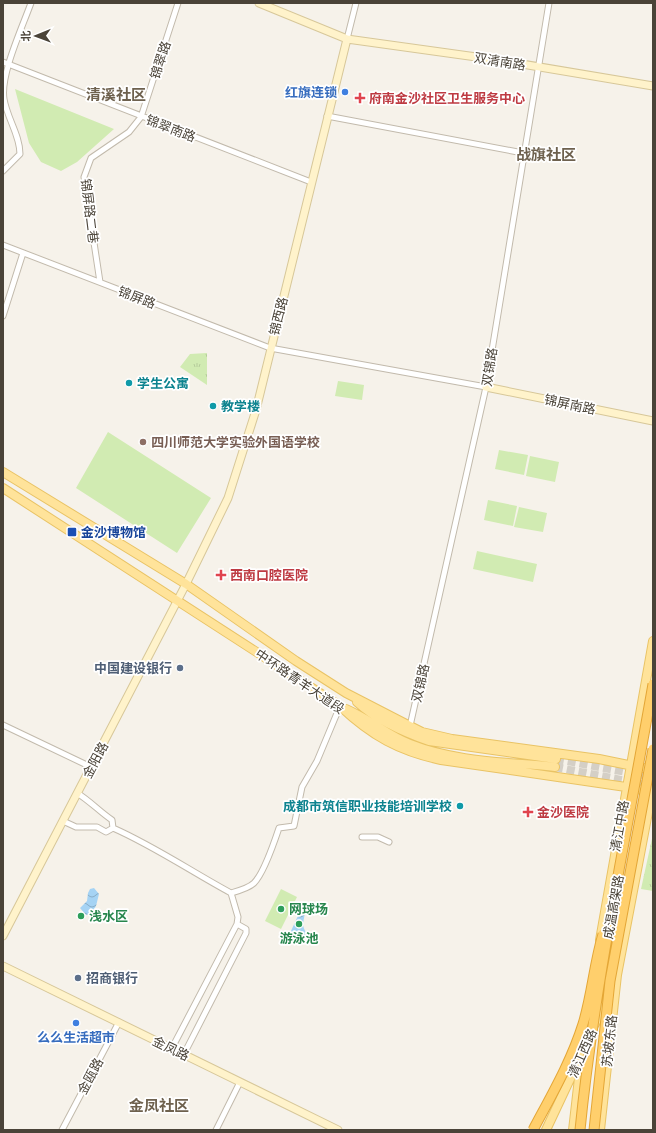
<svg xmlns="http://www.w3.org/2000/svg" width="656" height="1133" viewBox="0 0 656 1133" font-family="Lato,'Noto Sans SC',sans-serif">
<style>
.green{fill:#d1ebb2}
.park{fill:url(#park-tufts)}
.water{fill:url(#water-waves)}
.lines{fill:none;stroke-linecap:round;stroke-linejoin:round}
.primary-tunnel{stroke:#d4cfc6;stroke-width:8;stroke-dasharray:8 4;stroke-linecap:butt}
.street-casing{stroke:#c2baac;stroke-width:7}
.secondary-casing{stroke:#d7c799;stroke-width:9}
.primary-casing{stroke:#e9c365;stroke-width:10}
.street{stroke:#fff;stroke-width:5}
.secondary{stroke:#fff3cb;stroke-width:7}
.primary{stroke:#ffe39a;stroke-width:8}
.highway-bridge-casing{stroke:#e4a636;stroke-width:11;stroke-linecap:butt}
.highway-bridge{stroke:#ffcf6c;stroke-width:9}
.shop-dot{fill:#3f7fe0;stroke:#fff;stroke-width:1.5}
.health-dot{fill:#e0444e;stroke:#fff;stroke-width:1.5}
.culture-dot{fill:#0f9aa8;stroke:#fff;stroke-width:1.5}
.education-dot{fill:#8d6e63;stroke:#fff;stroke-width:1.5}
.transit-dot{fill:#1a4fb4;stroke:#fff;stroke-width:1.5}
.service-dot{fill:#5c6f8a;stroke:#fff;stroke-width:1.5}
.leisure-dot{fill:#2e9e5b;stroke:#fff;stroke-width:1.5}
.labels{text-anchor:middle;stroke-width:3.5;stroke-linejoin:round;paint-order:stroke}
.street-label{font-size:13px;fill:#4a4338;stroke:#fff}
.shop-label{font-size:13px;font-weight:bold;fill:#366cbe;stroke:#fff;text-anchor:end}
.health-label{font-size:13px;font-weight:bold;fill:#be3a42;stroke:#fff;text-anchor:start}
.culture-label{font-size:13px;font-weight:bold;fill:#0d838f;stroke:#fff;text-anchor:start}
.education-label{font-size:13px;font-weight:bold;fill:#785e54;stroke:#fff;text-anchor:start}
.transit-label{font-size:13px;font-weight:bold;fill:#164399;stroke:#fff;text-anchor:start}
.service-label{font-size:13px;font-weight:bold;fill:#4e5e75;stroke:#fff;text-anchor:end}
.leisure-label{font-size:13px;font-weight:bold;fill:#27864d;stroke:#fff;text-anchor:start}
.quarter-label{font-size:15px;font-weight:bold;fill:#6e614e;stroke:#fff}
</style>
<defs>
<pattern id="park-tufts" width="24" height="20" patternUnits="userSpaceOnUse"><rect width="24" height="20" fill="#d1ebb2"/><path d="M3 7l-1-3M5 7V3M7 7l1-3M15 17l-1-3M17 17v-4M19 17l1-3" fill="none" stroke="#b5cb9a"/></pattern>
<pattern id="water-waves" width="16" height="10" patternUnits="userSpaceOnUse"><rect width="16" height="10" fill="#a5d3f4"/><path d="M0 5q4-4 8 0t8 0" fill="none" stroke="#88adc7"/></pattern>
</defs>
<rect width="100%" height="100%" fill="#f6f2ea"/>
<path class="green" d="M15 89 114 129 77 162 61 171 41 162 29 143Z
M338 381 364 385 362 400 335 396Z
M108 432 211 498 177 553 76 488Z
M499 450 528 455 524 475 495 469Z
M530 456 559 462 555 482 526 476Z
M488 500 517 506 513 526 484 520Z
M519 507 547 513 543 532 514 527Z
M477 551 537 564 533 582 473 569Z
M281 889 297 897 281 929 265 921Z"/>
<path class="park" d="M207 353V385L180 367 190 354Z
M653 834V891L641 889Z"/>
<path class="water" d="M94 888 99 894 96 906 91 914 86 915 80 908 87 901 88 893 90 889Z
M301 909 305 911C305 915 303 921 303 925 304 932 310 934 301 941L294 939 291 931Z"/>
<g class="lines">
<path class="primary-tunnel" d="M556 759 653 777
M555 767 652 786"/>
<defs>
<path id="street" d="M347 39 356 3
M3 62 311 182
M327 116 523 153
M3 171 20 154C20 135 7 118 4 99 0 75 22 28 31 3
M3 245 270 348 486 387
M100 282 84 177 91 158 129 132 141 117 178 3
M3 316 23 253
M3 725 91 767
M410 726 486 387 549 3
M77 793C90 801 100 812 112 820L113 828
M63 821 76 827H97L106 832 113 828C154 846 192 872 231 893 238 891 249 888 254 883 263 874 275 840 279 828L294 826 302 787 317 761 340 706
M362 837H378L389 842
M172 1048 237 924 238 917 231 893
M184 1054 246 933V929L237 924
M62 1130 119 1022
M216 1130 240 1082"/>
<path id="secondary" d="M259 3 347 39 498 60 653 86
M486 387 653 421
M3 936 186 584 228 498 256 410 347 39
M3 966 338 1130"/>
<path id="primary" d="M3 472 186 584 296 661 346 693 410 726 422 732 452 739 599 759 653 770
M3 488 340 706C372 736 399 751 441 760L626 787 653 792
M357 702C377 720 403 732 429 741L556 759
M346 709C369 719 387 735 410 744 455 762 508 762 555 767
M600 940 653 641
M595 1024 607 996
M546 1130 578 1062
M573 1130 585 1026
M600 1130 617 975 653 786"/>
</defs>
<use href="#street" class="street-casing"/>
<use href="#secondary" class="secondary-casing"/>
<use href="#primary" class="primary-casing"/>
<use href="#street" class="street"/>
<use href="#secondary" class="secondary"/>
<use href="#primary" class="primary"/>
<defs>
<path id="highway-bridge" d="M533 1130C551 1096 571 1062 583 1024 592 995 594 964 603 934
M580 1130C595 980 627 833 653 684
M594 1130 610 981 653 749"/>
</defs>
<use href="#highway-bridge" class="highway-bridge-casing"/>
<use href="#highway-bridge" class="highway-bridge"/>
</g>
<g class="shop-dot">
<circle cx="345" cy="92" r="4"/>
<circle cx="76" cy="1023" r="4"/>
</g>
<g class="health-dot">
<path d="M358 92h4v4h4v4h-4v4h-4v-4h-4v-4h4z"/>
<path d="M219 569h4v4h4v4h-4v4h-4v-4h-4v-4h4z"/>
<path d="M526 806h4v4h4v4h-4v4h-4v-4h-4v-4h4z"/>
</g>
<g class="culture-dot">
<circle cx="129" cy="383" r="4"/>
<circle cx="213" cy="406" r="4"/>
<circle cx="460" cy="806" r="4"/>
</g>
<circle class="education-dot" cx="143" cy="442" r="4"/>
<rect class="transit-dot" x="67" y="527" width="10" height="10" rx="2"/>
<g class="service-dot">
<circle cx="180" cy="668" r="4"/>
<circle cx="78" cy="978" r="4"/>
</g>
<g class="leisure-dot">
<circle cx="281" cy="909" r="4"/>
<circle cx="81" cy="916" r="4"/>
<circle cx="299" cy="924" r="4"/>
</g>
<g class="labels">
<g class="street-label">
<text transform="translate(160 60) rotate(-72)" y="5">锦翠路</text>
<text transform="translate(500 61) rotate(9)" y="5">双清南路</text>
<text transform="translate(171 128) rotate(21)" y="5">锦翠南路</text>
<text transform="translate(90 211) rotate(83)" y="5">锦屏路二巷</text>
<text transform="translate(137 297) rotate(21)" y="5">锦屏路</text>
<text transform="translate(278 316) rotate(-76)" y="5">锦西路</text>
<text transform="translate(489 367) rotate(-81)" y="5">双锦路</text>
<text transform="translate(570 404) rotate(12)" y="5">锦屏南路</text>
<text transform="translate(300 681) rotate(34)" y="5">中环路青羊大道段</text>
<text transform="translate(420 683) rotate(-77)" y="5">双锦路</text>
<text transform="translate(95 760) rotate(-62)" y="5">金阳路</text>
<text transform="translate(619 826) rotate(-80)" y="5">清江中路</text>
<text transform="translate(613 907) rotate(-80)" y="5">成温高架路</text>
<text transform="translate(609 1041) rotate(-84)" y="5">苏坡东路</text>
<text transform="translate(171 1048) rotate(26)" y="5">金凤路</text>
<text transform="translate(582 1053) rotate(-66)" y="5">清江西路</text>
<text transform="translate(90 1076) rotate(-62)" y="5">金瓯路</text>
</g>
<g class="shop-label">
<text x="337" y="97">红旗连锁</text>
<text x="76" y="1042" text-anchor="middle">么么生活超市</text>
</g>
<g class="health-label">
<text x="369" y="103">府南金沙社区卫生服务中心</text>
<text x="230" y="580">西南口腔医院</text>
<text x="537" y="817">金沙医院</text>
</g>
<g class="culture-label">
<text x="137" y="388">学生公寓</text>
<text x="221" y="411">教学楼</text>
<text x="452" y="811" text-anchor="end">成都市筑信职业技能培训学校</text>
</g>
<g class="education-label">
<text x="151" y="447">四川师范大学实验外国语学校</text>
</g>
<g class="transit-label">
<text x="81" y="537">金沙博物馆</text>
</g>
<g class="service-label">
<text x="172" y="673">中国建设银行</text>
<text x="86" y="983" text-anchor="start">招商银行</text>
</g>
<g class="leisure-label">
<text x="289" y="914">网球场</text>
<text x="89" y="921">浅水区</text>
<text x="299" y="943" text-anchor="middle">游泳池</text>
</g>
<g class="quarter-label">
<text x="116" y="100">清溪社区</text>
<text x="546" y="160">战旗社区</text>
<text x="159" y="1111">金凤社区</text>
</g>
</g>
<rect width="656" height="1133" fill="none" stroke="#4a4338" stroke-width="8"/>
<g transform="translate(36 36) rotate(269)" stroke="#ffffff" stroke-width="3" paint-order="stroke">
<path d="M0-3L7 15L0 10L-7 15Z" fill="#4a4338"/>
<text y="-6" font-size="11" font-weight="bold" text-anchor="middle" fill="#4a4338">北</text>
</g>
</svg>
